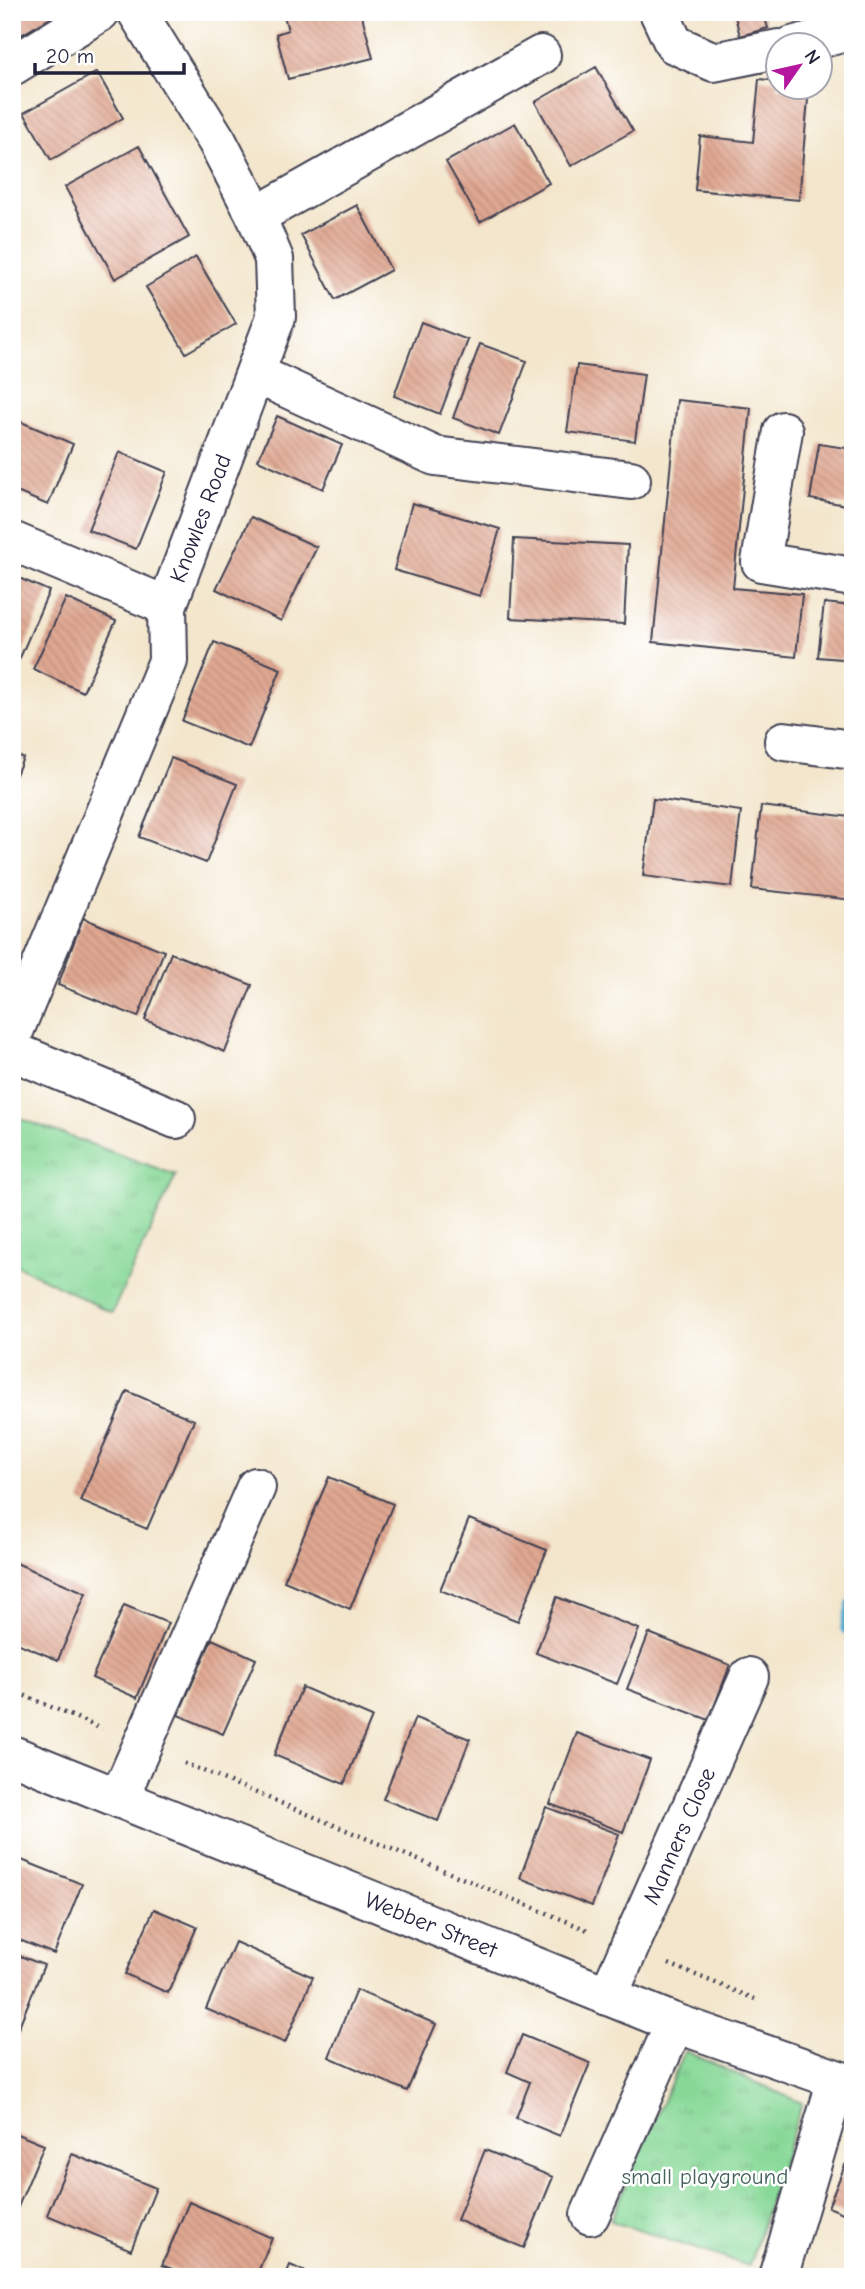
<svg xmlns="http://www.w3.org/2000/svg" width="865" height="2289" viewBox="0 0 865 2289" font-family="'Comic Neue',sans-serif">
<style>
.grass{fill:url(#grass-tufts);stroke:#557e6a;stroke-width:2}
.lines{fill:none;stroke-linecap:round;stroke-linejoin:round}
.stream{stroke:#54acd1;stroke-width:14}
.building{fill:url(#building-back-hatch)}
.minor-casing{stroke:#413f51;stroke-width:42}
.path{stroke:#413f51;stroke-width:4.5;stroke-dasharray:2 5;stroke-linecap:butt}
.minor{stroke:#fff;stroke-width:38}
.labels{text-anchor:middle;stroke-width:5;stroke-linejoin:round;paint-order:stroke}
.street-label{font-size:23px;fill:#22223b;stroke:#fff}
.park-label{font-size:23px;fill:#46625c;stroke:#fff}
</style>
<defs>
<pattern id="grass-tufts" width="24" height="20" patternUnits="userSpaceOnUse" patternTransform="scale(1.75)"><rect width="24" height="20" fill="#88d998"/><path d="M3 7l-1-3M5 7V3M7 7l1-3M15 17l-1-3M17 17v-4M19 17l1-3" fill="none" stroke="#75ba84"/></pattern>
<pattern id="building-back-hatch" width="6" height="6" patternUnits="userSpaceOnUse" patternTransform="scale(1.75)"><rect width="6" height="6" fill="#dfa791"/><path d="M-1 5l2 2M0 0l6 6M5-1l2 2" fill="none" stroke="#bf8f7e"/></pattern>
</defs>
<rect width="100%" height="100%" fill="#fff"/>
<filter id="ink" filterUnits="userSpaceOnUse"><feTurbulence type="fractalNoise" baseFrequency=".0143" numOctaves="2"/><feDisplacementMap in="SourceGraphic" scale="14" xChannelSelector="R" yChannelSelector="G"/><feConvolveMatrix kernelMatrix="1 2 1 2 8 2 1 2 1" color-interpolation-filters="sRGB"/></filter>
<filter id="wash" filterUnits="userSpaceOnUse"><feTurbulence type="fractalNoise" baseFrequency=".00686" numOctaves="4" result="noise"/><feDisplacementMap in="SourceGraphic" scale="28" xChannelSelector="R" yChannelSelector="G"/><feGaussianBlur stdDeviation="1.57" result="paint"/><feColorMatrix in="noise" values="0 0 0 0 0 0 0 0 0 0 0 0 0 0 0 0 0 1.4 0 .05"/><feComposite in="paint" operator="in"/></filter>
<g filter="url(#wash)">
<rect width="100%" height="100%" fill="#f3e6cc"/>
<path class="grass" d="M13 1116 176 1175 112 1313 12 1263Z
M685 2051 802 2103 749 2266 610 2221Z"/>
<g class="lines">
<path class="stream" d="M853 1605 847 1628 853 1630"/>
</g>
<g id="blocks">
<path class="building" d="M12 12H61L12 40Z
M283 12H361L373 58 288 79 276 34 288 30Z
M734 12H763L768 28 740 36Z
M596 67 633 131 571 166 535 102Z
M97 72 123 118 51 160 24 113Z
M759 79 778 81V88H809L799 200 695 190 700 136 753 142Z
M515 123 549 183 480 222 446 162Z
M139 146 189 237 115 279 65 187Z
M357 205 391 270 335 300 301 235Z
M196 257 236 324 186 353 146 287Z
M421 322 468 340 440 414 394 396Z
M480 344 527 361 499 435 453 418Z
M577 365 644 374 635 441 567 432Z
M677 400 751 408 733 588 802 594 796 657 653 642Z
M277 416 342 445 323 489 258 460Z
M12 418 73 444 48 505 12 490Z
M819 444 853 449V506L810 499Z
M119 452 167 472 136 549 88 530Z
M412 503 500 529 480 596 394 570Z
M251 517 317 547 281 621 216 589Z
M514 539 628 545 624 624 510 618Z
M12 575 49 591 19 660 12 658Z
M66 598 116 621 83 692 33 669Z
M824 603 853 606V660L818 657Z
M214 642 281 669 249 748 182 721Z
M12 753 23 758 12 784Z
M171 758 237 784 206 863 139 837Z
M653 799 741 811 732 887 643 876Z
M761 806 850 817 853 812V900L752 889Z
M83 918 164 951 138 1017 58 985Z
M171 953 252 985 225 1052 145 1020Z
M127 1391 194 1420 147 1529 80 1501Z
M329 1477 393 1504 350 1609 284 1581Z
M469 1519 547 1550 518 1621 440 1590Z
M16 1563 86 1593 58 1660 12 1641V1573Z
M557 1597 639 1629 617 1684 536 1653Z
M124 1605 168 1623 137 1698 92 1678Z
M649 1633 730 1665 709 1720 627 1689Z
M212 1639 256 1659 223 1734 178 1715Z
M302 1687 372 1717 344 1784 274 1755Z
M415 1718 470 1739 438 1821 383 1799Z
M577 1733 650 1760 623 1832 550 1804Z
M546 1807 619 1834 592 1906 520 1878Z
M14 1857 82 1884 54 1954 12 1937Z
M154 1909 197 1927 168 1993 125 1974Z
M235 1942 313 1977 285 2043 206 2009Z
M12 1953 44 1965 15 2036 12 2035Z
M356 1990 436 2024 407 2091 329 2057Z
M522 2035 590 2063 560 2136 516 2118 530 2082 507 2072Z
M12 2132 44 2145 18 2207 12 2204Z
M485 2150 553 2177 524 2248 457 2220Z
M72 2154 156 2188 131 2250 47 2215Z
M845 2165 853 2169V2217L828 2207Z
M189 2202 272 2238 256 2277H192L162 2265Z
M290 2265 318 2277H285Z"/>
</g>
</g>
<g filter="url(#ink)">
<use href="#blocks" fill-opacity="0" stroke="#413f51" stroke-width="2"/>
<g class="lines">
<defs>
<g id="minor">
<path d="M659 12 674 44 714 62 778 49"/>
<path d="M792 46 853 30"/>
<path d="M12 66 100 12"/>
<path d="M256 216 541 55"/>
<path d="M256 374 435 456 631 480"/>
<path d="M783 431 761 562 853 577"/>
<path d="M12 541 167 606"/>
<path d="M784 741 853 750"/>
<path id="s1" d="M12 1036 168 661 167 606 276 317 274 259 256 216 217 141 137 12"/>
<path d="M12 1051 176 1119"/>
<path id="s2" d="M12 1755 675 2023 853 2085"/>
<path d="M119 1798 256 1487"/>
<path id="s3" d="M608 1996 749 1677"/>
<path d="M590 2215 675 2023"/>
<path d="M778 2277 837 2080"/>
</g>
</defs>
<use href="#minor" class="minor-casing"/>
<path class="path" d="M12 1690 102 1729
M184 1763 590 1931
M669 1964 755 1999"/>
<use href="#minor" class="minor"/>
</g>
</g>
<g class="labels">
<g class="street-label">
<text dy="8" stroke="none"><textPath href="#s1" startOffset="555">Knowles Road</textPath></text>
<text dy="8" stroke="none"><textPath href="#s3" startOffset="175">Manners Close</textPath></text>
<text dy="8" stroke="none"><textPath href="#s2" startOffset="452">Webber Street</textPath></text>
</g>
<g class="park-label">
<text x="705" y="2184">small playground</text>
</g>
</g>
<rect width="865" height="2289" fill="none" stroke="#fff" stroke-width="42"/>
<g transform="translate(799 66) rotate(56)"><circle r="33" fill="#ffffff" stroke="#a7a7b1" stroke-width="2"/>
<path d="M0-5L12 26L0 18L-12 26Z" fill="#b5179e"/>
<text y="-10" font-size="19" font-weight="bold" text-anchor="middle" fill="#22223b">N</text>
</g>
<path d="M35 63v10h149v-10" fill="none" stroke="#22223b" stroke-width="3.5"/>
<text x="46" y="63" font-size="21" fill="#22223b" stroke="#ffffff" stroke-width="5" paint-order="stroke">20 m</text>
</svg>
